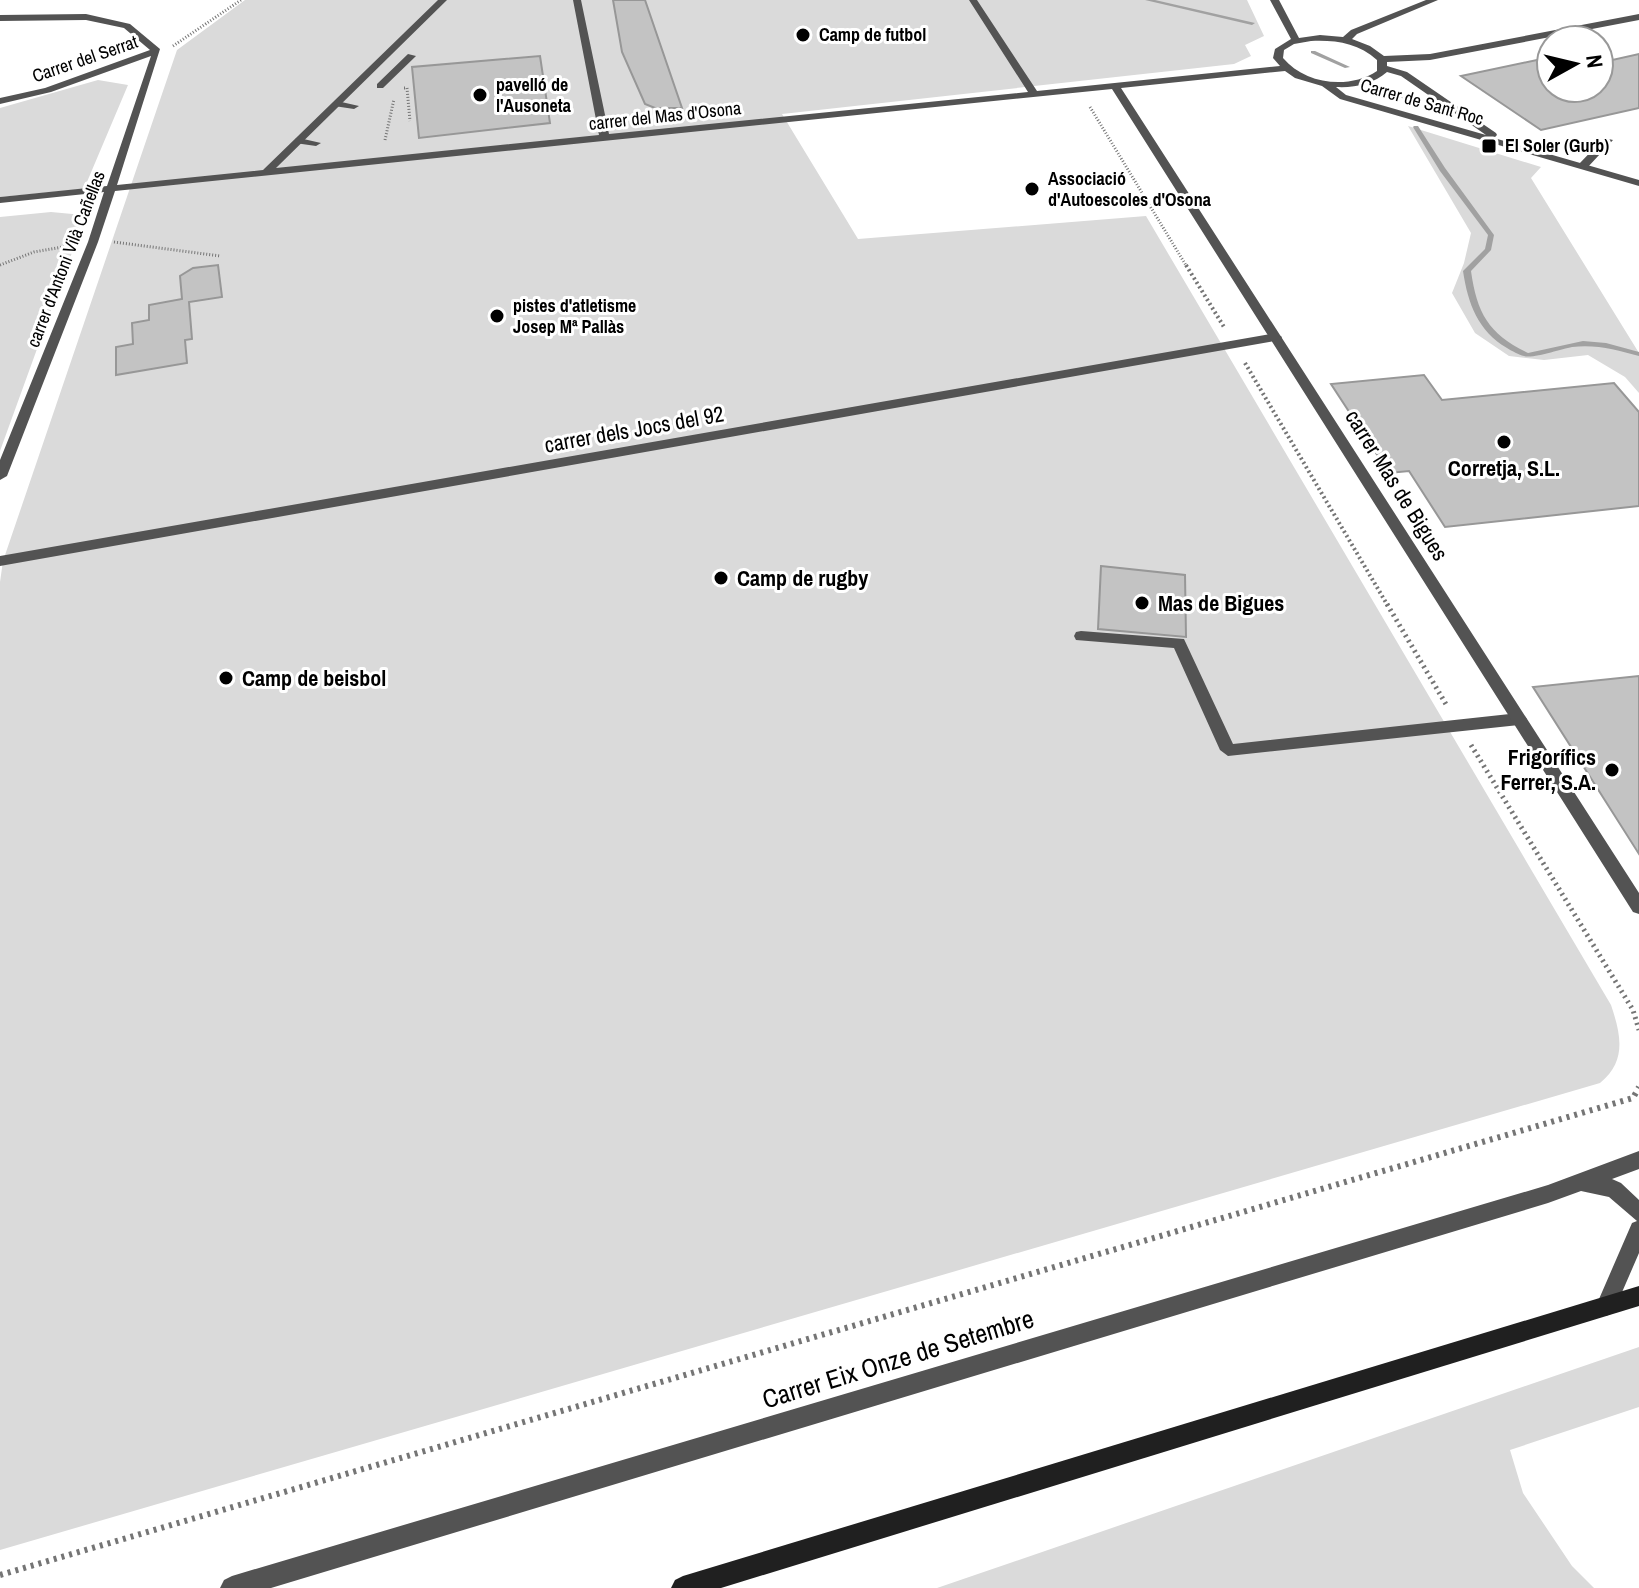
<svg xmlns="http://www.w3.org/2000/svg" width="1639" height="1588" viewBox="0 0 1639 1588" font-family="'Archivo Narrow',sans-serif">
<style>
.green{fill:#dadada}
.lines{fill:none;stroke-linecap:round;stroke-linejoin:round}
.stream{fill:#a1a1a1;fill-rule:evenodd}
.building{fill:#c3c3c3;stroke:#979797;stroke-width:2}
.path-far3{stroke:#757575;stroke-width:3;stroke-dasharray:1 2;stroke-linecap:butt}
.path-far2{stroke:#757575;stroke-width:4;stroke-dasharray:2 3;stroke-linecap:butt}
.path-far1{stroke:#757575;stroke-width:5;stroke-dasharray:2 4;stroke-linecap:butt}
.path{stroke:#757575;stroke-width:6;stroke-dasharray:3 5;stroke-linecap:butt}
.lane{fill:#535353;fill-rule:evenodd}
.street{fill:#535353;fill-rule:evenodd}
.secondary{fill:#202020;fill-rule:evenodd}
.poi-dot{fill:#000;stroke:#fff;stroke-width:3}
.labels{text-anchor:middle;stroke-width:6;stroke-linejoin:round;paint-order:stroke}
.far-poi-label{font-size:18px;font-weight:bold;fill:#000;stroke:#fff;text-anchor:start}
.far-street-label{font-size:18px;fill:#000;stroke:#fff}
.street-label{font-size:22px;fill:#000;stroke:#fff}
.poi-label{font-size:22px;font-weight:bold;fill:#000;stroke:#fff;text-anchor:start}
.near-street-label{font-size:26px;fill:#000;stroke:#fff}
</style>
<rect width="100%" height="100%" fill="#fff"/>
<path class="green" d="M245 0H1247L1264 36 1245 45 1251 56 1234 64 782 114 858 239 1146 216 1611 1005C1621 1035 1627 1061 1600 1083L0 1550V582L3 561 177 50Z
M98 80 128 85 84 189 0 197V108Z
M1408 126 1541 167 1531 178 1639 353V393L1625 377 1588 355 1544 360 1509 356 1475 333 1452 293 1464 263 1471 233Z
M51 212 83 215 78 236 0 451V217Z
M1639 1347V1407L1510 1450 1523 1493 1572 1566 1594 1588H937Z"/>
<g class="lines">
<path class="stream" d="M1145 0H1155L1255 23 1252 25Z
M1311 51H1315L1350 67 1345 68 1311 53Z
M1393 89H1397L1412 101 1407 102 1393 91Z
M1414 126H1418L1445 168 1494 235 1491 250 1471 271C1477 314 1489 334 1528 353L1583 341 1606 343 1639 352V356C1617 350 1596 344 1572 347 1561 349 1533 359 1524 356 1519 355 1512 351 1507 348 1478 331 1468 304 1463 271L1485 249 1488 235 1440 171 1413 127Z"/>
</g>
<path class="building" d="M613 0H645L682 108H655L645 104 622 52Z
M1639 54V108L1541 130 1461 76 1551 57V88H1599V55L1608 61Z
M540 56 550 123 419 138 412 67Z
M218 265 222 297 189 302 192 339 185 340 187 363 116 375V347L133 344 132 323 149 320V305L182 299 180 276 193 268Z
M1424 375 1442 400 1614 383 1639 412V506L1445 527 1409 471 1389 473 1331 384Z
M1101 566 1185 575 1186 637 1098 629Z
M1639 676V854L1533 687Z"/>
<g class="lines">
<path class="path-far3" d="M173 46 241 0
M404 88H407L410 121
M1090 107 1187 267
M385 140 394 99
M114 242 220 256
M0 265 34 252 68 246"/>
<path class="path-far2" d="M1186 265 1224 327
M1245 363 1388 606"/>
<path class="path-far1" d="M1387 604 1447 706
M1471 745 1633 1010 1639 1030"/>
<path class="path" d="M0 1575 1633 1098 1639 1087"/>
<path class="lane" d="M408 54 416 56 383 88H377V84Z
M337 101 359 106 354 109 334 106 332 104Z
M299 138 321 143 316 146 295 143V139Z
M1604 138 1613 140 1587 168H1579V164Z
M1276 333 1282 337 1280 340 0 566V556Z
M1081 631 1184 639 1233 744 1519 713 1527 719 1519 725 1228 756 1220 750 1174 648 1076 640 1074 636 1076 632Z"/>
<path class="street" d="M438 0H447L276 168 599 135 573 0H581L609 134 1028 92 969 0H977L1037 91 1280 66 1273 58 1275 49 1291 39 1270 0H1279L1299 38 1320 35 1343 37 1351 30 1426 0H1438L1357 34 1352 39 1370 46 1384 56 1430 54 1639 14V20L1430 60 1387 62V66L1407 72 1496 133 1497 135 1494 138 1639 180V186L1340 99 1322 86 1295 78 1285 71 1121 88 1639 893V914L1633 912 1112 89 115 191 98 242 7 476 0 480V460L88 242 104 192 0 203V197L107 186 151 56 51 92 0 104V98L45 88 150 50 124 28 86 20 0 21V15L86 14 130 24 160 49 117 185 263 170ZM1311 41C1336 40 1358 43 1377 60V71C1348 90 1305 84 1283 58L1284 50 1294 44ZM1387 72 1401 76 1486 135 1346 95 1336 87C1355 88 1373 84 1387 72Z
M1639 1151V1169L1612 1179 1621 1183 1639 1200V1253L1613 1313 1606 1316 1599 1313 1596 1306 1632 1223 1637 1221 1609 1197 1581 1191 1548 1203 271 1588H220L224 1580 232 1576 1548 1185Z"/>
<path class="secondary" d="M1639 1286V1306L721 1588H671L675 1580 683 1576Z"/>
</g>
<g class="poi-dot">
<circle cx="803" cy="35" r="8"/>
<circle cx="480" cy="95" r="8"/>
<rect x="1481" y="138" width="16" height="16" rx="4"/>
<circle cx="1032" cy="189" r="8"/>
<circle cx="497" cy="316" r="8"/>
<circle cx="1504" cy="442" r="8"/>
<circle cx="721" cy="578" r="8"/>
<circle cx="1142" cy="603" r="8"/>
<circle cx="226" cy="678" r="8"/>
<circle cx="1612" cy="770" r="8"/>
</g>
<g class="labels">
<g class="far-poi-label">
<text x="819" y="41">Camp de futbol</text>
<text x="496" y="91">pavelló de<tspan x="496" dy="21">l'Ausoneta</tspan></text>
<text x="1505" y="152">El Soler (Gurb)</text>
<text x="1048" y="185">Associació<tspan x="1048" dy="21">d'Autoescoles d'Osona</tspan></text>
<text x="513" y="312">pistes d'atletisme<tspan x="513" dy="21">Josep Mª Pallàs</tspan></text>
</g>
<g class="far-street-label">
<text transform="translate(85 59) rotate(-19)" y="6">Carrer del Serrat</text>
<text transform="translate(1422 102) rotate(16)" y="6">Carrer de Sant Roc</text>
<text transform="translate(665 116) rotate(-6)" y="6">carrer del Mas d'Osona</text>
<text transform="translate(66 259) rotate(-69)" y="6">carrer d'Antoni Vilà Cañellas</text>
</g>
<g class="street-label">
<text transform="translate(634 429) rotate(-10)" y="8">carrer dels Jocs del 92</text>
<text transform="translate(1397 485) rotate(58)" y="8">carrer Mas de Bigues</text>
</g>
<g class="poi-label">
<text x="1504" y="476" text-anchor="middle">Corretja, S.L.</text>
<text x="737" y="586">Camp de rugby</text>
<text x="1158" y="611">Mas de Bigues</text>
<text x="242" y="686">Camp de beisbol</text>
<text x="1596" y="765" text-anchor="end">Frigorífics<tspan x="1596" dy="25">Ferrer, S.A.</tspan></text>
</g>
<g class="near-street-label">
<text transform="translate(898 1359) rotate(-17)" y="9">Carrer Eix Onze de Setembre</text>
</g>
</g>
<g transform="translate(1575 64) rotate(82)"><circle r="38" fill="#ffffff" stroke="#999999" stroke-width="2"/>
<path d="M0-6L14 30L0 20L-14 30Z" fill="#000000"/>
<text y="-12" font-size="22" font-weight="bold" text-anchor="middle" fill="#000000">N</text>
</g>
</svg>
